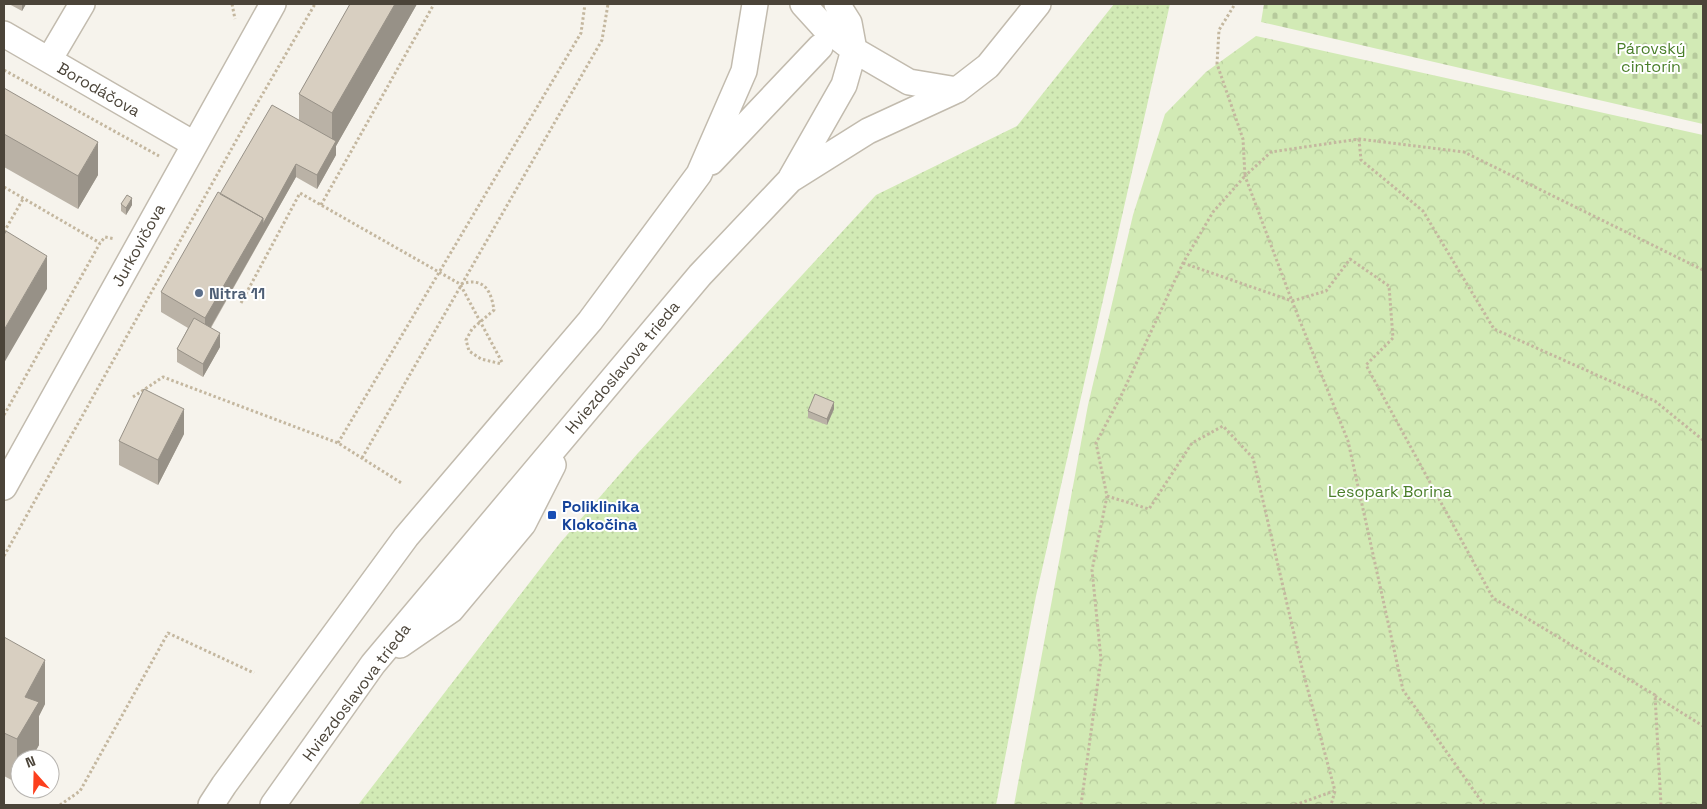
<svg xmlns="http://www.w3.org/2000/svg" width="1707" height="809" viewBox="0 0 1707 809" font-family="'Space Grotesk',sans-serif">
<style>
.forest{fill:url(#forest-crowns)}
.cemetery{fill:url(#cemetery-stones)}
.garden{fill:url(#garden-dots)}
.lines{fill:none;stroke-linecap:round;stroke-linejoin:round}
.minor-casing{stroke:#c2bbae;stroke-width:28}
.path{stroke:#c4b79f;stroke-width:3;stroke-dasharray:2.5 2.5;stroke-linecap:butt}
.minor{stroke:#fff;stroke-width:25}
.wall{fill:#bab2a6}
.shaded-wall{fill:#979187}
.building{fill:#d8cfc1;stroke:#979187}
.service-dot{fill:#5c6f8a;stroke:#fff;stroke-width:2}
.transit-dot{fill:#1a4fb4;stroke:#fff;stroke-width:2}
.labels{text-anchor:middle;stroke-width:4;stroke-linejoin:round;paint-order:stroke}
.park-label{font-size:16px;fill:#4a7f2a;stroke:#fff}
.street-label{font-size:16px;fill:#4b4439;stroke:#fff}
.service-label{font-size:16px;font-weight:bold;fill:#4e5e75;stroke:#fff;text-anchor:start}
.transit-label{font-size:16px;font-weight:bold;fill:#164399;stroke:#fff;text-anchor:start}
</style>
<defs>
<pattern id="forest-crowns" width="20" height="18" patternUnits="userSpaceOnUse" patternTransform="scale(1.25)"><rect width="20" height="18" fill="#d2eab5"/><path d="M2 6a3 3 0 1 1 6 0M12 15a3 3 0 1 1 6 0" fill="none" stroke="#b6ca9c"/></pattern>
<pattern id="cemetery-stones" width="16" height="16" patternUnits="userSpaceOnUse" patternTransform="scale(1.25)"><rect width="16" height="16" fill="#d2eab5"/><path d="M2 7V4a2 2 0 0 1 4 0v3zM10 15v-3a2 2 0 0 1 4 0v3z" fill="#b6ca9c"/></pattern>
<pattern id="garden-dots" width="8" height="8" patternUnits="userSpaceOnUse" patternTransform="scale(1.25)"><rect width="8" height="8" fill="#d2eab5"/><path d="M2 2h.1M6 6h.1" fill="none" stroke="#b6ca9c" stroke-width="1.8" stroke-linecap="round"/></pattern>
</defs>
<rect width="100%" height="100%" fill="#f6f3ec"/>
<path class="forest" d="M1256 36 1703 135V805H1014L1088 405 1133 215 1165 114 1206 72Z"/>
<path class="cemetery" d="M1264 4H1703V124L1261 22Z"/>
<path class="garden" d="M1114 4H1170L1036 596 996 805H358L560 543 638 453 876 195 1017 126Z"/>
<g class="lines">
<defs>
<path id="minor" d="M803 4 823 26 854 50 909 82 957 90
M4 34 194 144
M49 60 82 4
M711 162 820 47
M791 178 844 85 854 50 849 23 837 4
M4 487 273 4
M400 645 451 610 523 524 553 465
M211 805 224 785 406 537 590 321 699 174 744 71 755 4
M273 805 373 664 700 275 790 180 868 131 957 90 988 66 1038 4"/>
</defs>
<use href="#minor" class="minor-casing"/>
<path class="path" d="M232 4 235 19
M4 70 159 156
M1359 139 1361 160 1423 211 1494 329 1655 401 1703 440
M4 187 100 243
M321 205 434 4
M4 232 23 199
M1183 263 1292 301 1348 441 1403 690 1484 805
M461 284C484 277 491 290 494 310L472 329 466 340 469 351 481 359 502 364
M241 303 300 193 460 284 503 364
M133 397 163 377 338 443 403 484
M4 415 100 243 105 237 115 239
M338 443 581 33 585 4
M362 458 602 40 608 4
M1107 496 1149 509 1192 443 1223 426 1253 458 1302 668 1335 791 1331 805
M4 556 251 114 315 4
M1655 696 1703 726
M60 805 80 791 168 633 254 673
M1081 805 1101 659 1092 570 1107 496 1096 443 1121 396 1183 263 1213 212 1245 176 1243 139 1217 64 1219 30 1235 4
M1295 805 1334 791
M1661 805 1655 695 1493 598 1366 365 1393 338 1389 286 1350 259 1326 291 1292 301 1245 176 1271 152 1359 139 1464 152 1703 270"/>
<use href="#minor" class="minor"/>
</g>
<path class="wall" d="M9 4H26L22 11Z
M350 4H417L336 146V155L317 189 296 177 211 328 220 347 203 377 177 362V349L188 328 161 312V292L220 194 299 121V94Z
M4 88 98 175 78 209 4 167Z
M121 204 132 205 126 215 121 211Z
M834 409 827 425 808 418V411Z
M184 434 158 485 119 465V441Z
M4 637 45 704 39 716V745L31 759H20V777L17 783 4 776Z"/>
<path class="shaded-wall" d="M22 4H26L22 11Z
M395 4H417L336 146V155L317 189V175L332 148V113Z
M98 142V175L78 209V176Z
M296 164V177L205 337V318L263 218Z
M132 198V205L126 215V208Z
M47 256V289L4 363V330Z
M220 333V347L203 377V364Z
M834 402V409L827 425V419Z
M184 409V434L158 485V460Z
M45 660V704L39 716V745L31 759H20V777L17 783V739L25 697Z"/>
<path class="building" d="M350 4H395L332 113 299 94Z
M4 88 98 142 78 176 4 134Z
M272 105 336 141 317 175 296 164 263 224V218L220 194Z
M218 192 263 218 205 318 161 292Z
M127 195 132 198 126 208 121 204Z
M6 231 47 256 4 330V235Z
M194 318 220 333 203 364 177 349Z
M144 389 184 409 158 460 119 441Z
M815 394 834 402 827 419 808 411Z
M4 637 45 660 25 697 39 702 17 739 4 733Z"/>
<circle class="service-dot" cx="199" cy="293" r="5"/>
<rect class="transit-dot" x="547" y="510" width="10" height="10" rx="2.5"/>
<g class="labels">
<g class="park-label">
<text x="1651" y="54">Párovský<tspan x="1651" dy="18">cintorín</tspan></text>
<text x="1390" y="497">Lesopark Borina</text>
</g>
<g class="street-label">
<text transform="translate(99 89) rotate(30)" y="6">Borodáčova</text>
<text transform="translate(138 245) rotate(-61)" y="6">Jurkovičova</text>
<text transform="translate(622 367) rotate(-50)" y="6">Hviezdoslavova trieda</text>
<text transform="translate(356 692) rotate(-53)" y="6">Hviezdoslavova trieda</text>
</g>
<g class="service-label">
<text x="209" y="299">Nitra 11</text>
</g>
<g class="transit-label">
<text x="562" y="512">Poliklinika<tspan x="562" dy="18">Klokočina</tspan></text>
</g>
</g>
<rect width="1707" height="809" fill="none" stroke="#4b4439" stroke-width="10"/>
<g transform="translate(35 774) rotate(340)"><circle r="24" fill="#ffffff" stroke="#b7b4b0"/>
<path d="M0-4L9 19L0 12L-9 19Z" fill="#fc3f1d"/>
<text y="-8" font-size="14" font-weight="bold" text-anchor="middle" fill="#4b4439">N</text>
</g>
</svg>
